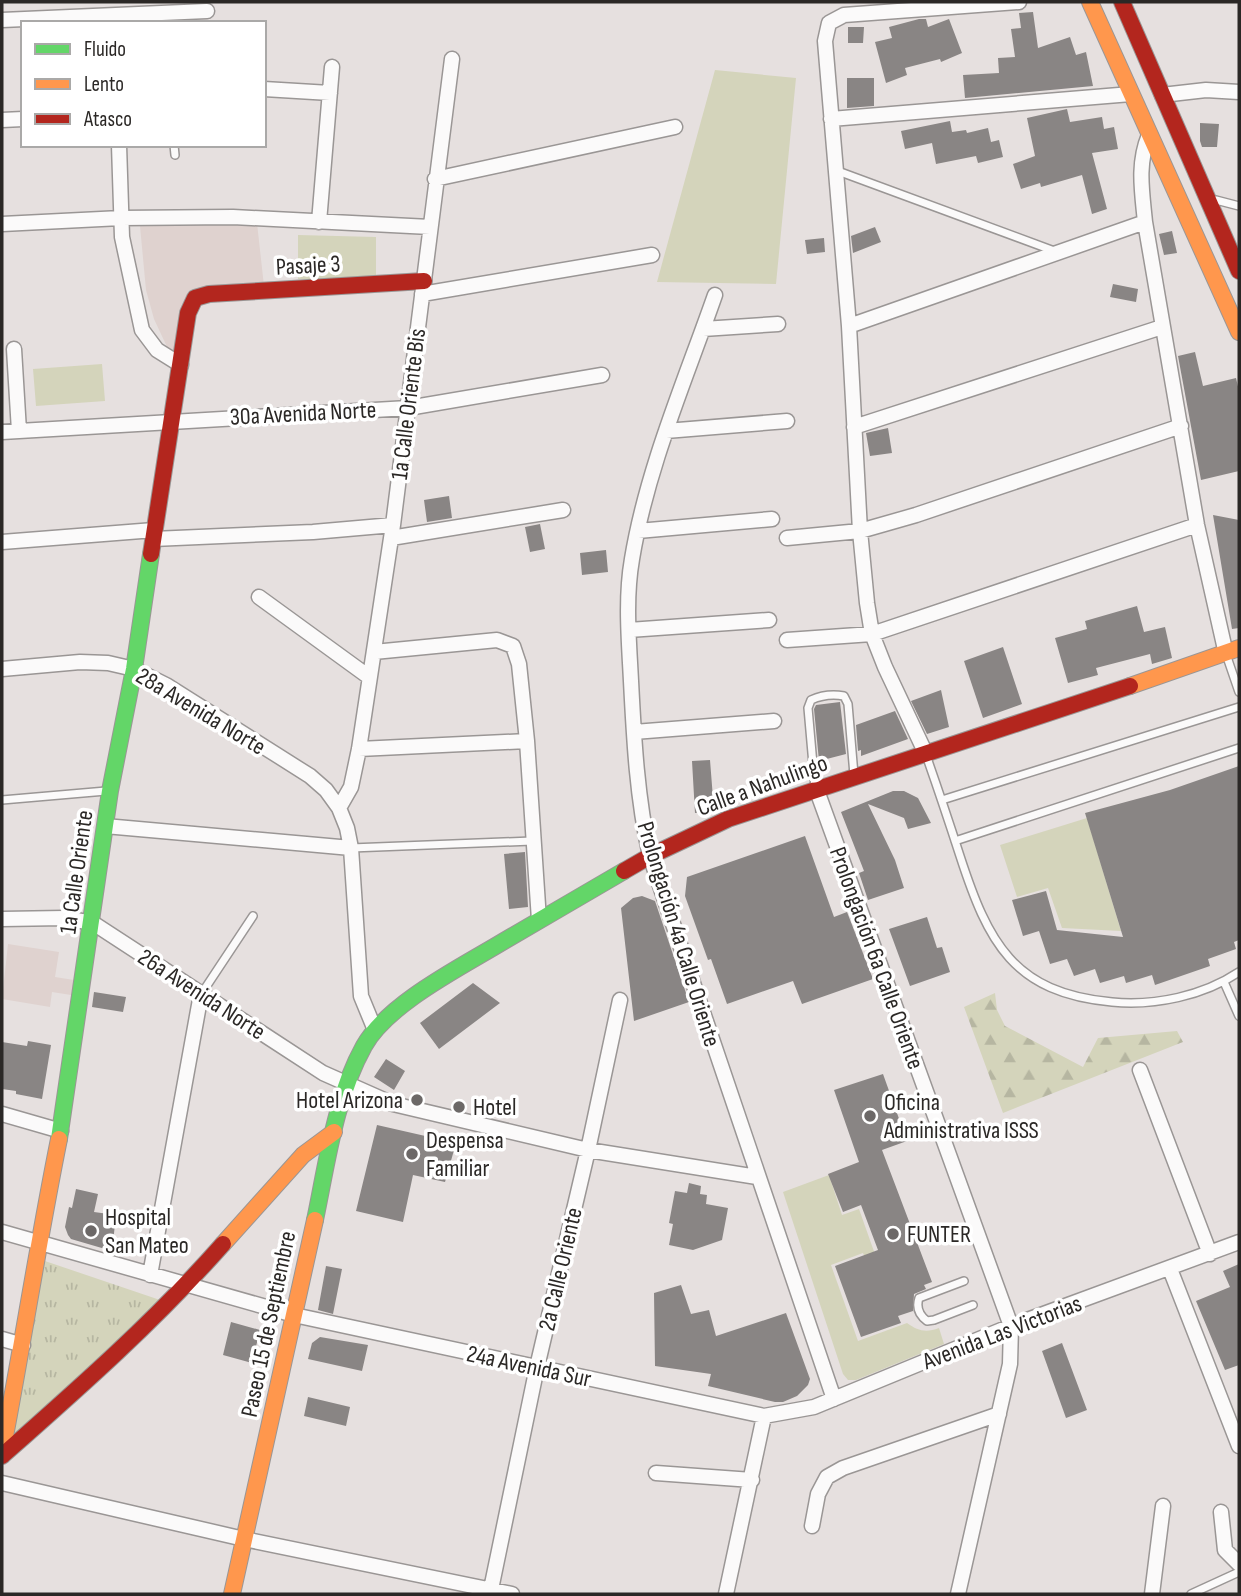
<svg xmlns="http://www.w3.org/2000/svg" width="1241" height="1596" viewBox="0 0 1241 1596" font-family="'Sofia Sans Condensed',sans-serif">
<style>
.built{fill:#dfd2cf}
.grass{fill:#d4d4bb}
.forest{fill:url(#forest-firs)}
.park{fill:url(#park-tufts)}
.building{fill:#898584}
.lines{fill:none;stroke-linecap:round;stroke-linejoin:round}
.lane-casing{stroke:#9a9695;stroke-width:10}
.street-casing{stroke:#9a9695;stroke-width:17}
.fast-casing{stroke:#9a9695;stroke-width:18}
.slow-casing{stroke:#9a9695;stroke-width:18}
.jam-casing{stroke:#9a9695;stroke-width:18}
.lane{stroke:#fbfafa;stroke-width:7}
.street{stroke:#fbfafa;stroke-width:14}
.fast{stroke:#63d668;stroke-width:16}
.slow{stroke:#ff974d;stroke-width:16}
.jam{stroke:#b3261e;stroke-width:16}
.poi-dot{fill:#6c6867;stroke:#fff;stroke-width:2.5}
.labels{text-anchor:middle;stroke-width:7;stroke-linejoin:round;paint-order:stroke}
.street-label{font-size:24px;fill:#2b2826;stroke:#fff}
.poi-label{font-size:24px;fill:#2b2826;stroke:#fff;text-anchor:start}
</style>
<defs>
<pattern id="forest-firs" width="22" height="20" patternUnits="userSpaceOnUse" patternTransform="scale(1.75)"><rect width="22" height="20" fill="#d4d4bb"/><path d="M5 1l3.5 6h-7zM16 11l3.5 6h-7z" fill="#b6b6a1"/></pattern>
<pattern id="park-tufts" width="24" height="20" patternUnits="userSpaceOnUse" patternTransform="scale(1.75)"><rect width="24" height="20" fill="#d4d4bb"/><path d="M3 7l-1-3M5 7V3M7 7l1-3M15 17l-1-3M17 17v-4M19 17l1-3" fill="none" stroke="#b6b6a1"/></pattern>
</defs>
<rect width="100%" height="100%" fill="#e6e0df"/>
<path class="built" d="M257 223 264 286 203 288 177 356 168 349 154 319 146 290 140 226Z
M8 944 59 952 55 977 74 980 71 995 52 992 50 1007 2 999Z"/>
<path class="grass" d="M715 70 796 78 776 284 657 282Z
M298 235 376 237V280L298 279Z
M102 364 105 401 36 406 33 369Z
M1087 818 1121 931 1062 928 1048 888 1017 897 1000 845Z
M829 1175 842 1215 859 1209 877 1260 867 1263 863 1253 831 1265 858 1341 907 1323C918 1331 926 1333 939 1328L944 1344 856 1380H848L843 1374 783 1192Z"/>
<path class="forest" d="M995 993 997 1010 1005 1026 1083 1067 1098 1038 1177 1031 1183 1042 1003 1113 964 1007Z"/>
<path class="park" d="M42 1260 163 1301 12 1439Z"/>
<path class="building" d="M1033 12 1038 48 1070 37 1076 55 1086 52 1093 86 965 98 963 75 999 73 998 58 1015 57 1011 29 1021 28 1019 13Z
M919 19H926L928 27 949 19 962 53 941 62 940 59 905 68 907 75 886 83 875 42 892 38 889 27Z
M848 27H864L863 43H848Z
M847 78H874V106L847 108Z
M1067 109 1070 122 1102 117 1104 129 1114 127 1118 149 1092 153 1107 209 1092 214 1082 175 1041 187 1040 183 1021 189 1013 164 1035 156 1027 118Z
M950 121 952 132 966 130 967 133 988 128 991 142 999 140 1003 157 978 163 976 156 936 164 932 143 905 149 901 131Z
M1200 123 1219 124 1217 147H1202L1200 141Z
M875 227 881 242 853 253 851 236Z
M1172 231 1177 253 1164 255 1159 234Z
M824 238 825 252 807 254 805 240Z
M1113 284 1138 289 1136 302 1110 297Z
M1195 352 1203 386 1236 378 1239 391V471L1201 480 1178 356Z
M888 428 892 453 870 456 866 433Z
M449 496 452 518 427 522 424 500Z
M1213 515 1239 520V628L1232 629Z
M540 524 545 549 530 552 525 527Z
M606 550 608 572 582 575 580 553Z
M1137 606 1144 632 1165 627 1172 658 1152 664 1150 654 1096 668 1098 675 1068 683 1055 638 1087 629 1085 621Z
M1003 647 1022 704 983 718 964 661Z
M941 690 949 727 927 734 911 701Z
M840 702 846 754 819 761 814 709 816 705Z
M895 711 908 739 861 756V750L858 751 856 725Z
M710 760 714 811 695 813 692 761Z
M1239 766V940L1234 942 1236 949 1208 959 1210 966 1155 985 1152 975 1126 983 1124 976 1100 983 1095 969 1074 976 1067 959 1050 964 1039 931 1023 936 1012 900 1046 891 1057 930 1123 937 1085 813 1170 790Z
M893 791H904L918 798 931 823 908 829 904 818 868 804 895 860 904 888 868 900 859 873 864 871 841 812Z
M805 836 834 917 847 912 873 979 802 1004 793 981 727 1004 711 959 708 960 685 896 687 877Z
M525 852 528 907 509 909 504 854Z
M642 896 655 901 689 1002 634 1021 621 908 633 898Z
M927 917 937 948 942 947 950 972 910 986 889 929Z
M473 983 500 1003 439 1049 420 1023Z
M94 992 126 997 123 1012 92 1007Z
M28 1041 51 1045 42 1099 16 1094V1091L2 1089V1042L27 1046Z
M386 1059 405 1071 394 1090 374 1077Z
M883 1074 907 1141 882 1150 932 1282 924 1285 926 1289 914 1294 913 1311 898 1316 901 1323 861 1337 835 1266 878 1250 861 1205 843 1212 828 1174 859 1162 834 1090Z
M377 1125 456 1143 445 1182 413 1175 403 1222 356 1211Z
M689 1183 701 1186 700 1194 707 1195 706 1204 728 1208 722 1240 693 1250 669 1245 673 1224 669 1223 675 1191 687 1193Z
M76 1189 98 1194 94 1212 116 1215 112 1251 71 1239 68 1235 65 1227 69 1207 72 1208Z
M1239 1264V1365L1225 1370 1196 1301 1230 1287 1223 1271Z
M326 1266 342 1269 333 1314 318 1310Z
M681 1285 691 1314 709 1310 716 1336 786 1313 810 1379 808 1385 797 1396 783 1402H775L708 1386 711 1374 655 1366 654 1293Z
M231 1322 260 1330 252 1363 223 1355Z
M320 1337 368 1345 362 1371 308 1359 312 1343Z
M1062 1343 1087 1410 1066 1418 1042 1351Z
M308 1397 350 1407 346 1426 304 1416Z"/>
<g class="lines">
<defs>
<path id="lane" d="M174 145 175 155
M835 170 1057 252
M1216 200 1239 206
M1227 657 1239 692
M926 755C938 789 949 822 960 856 988 942 1013 993 1112 1002 1155 1006 1203 996 1239 972
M815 787 808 708 811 700C822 695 833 694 844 696L848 704 854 775
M2 800 106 791
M942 800 1239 707
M955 841 1239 748
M351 848 532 841
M1224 982 1239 1016
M202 993 253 916
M964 1281 919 1298C916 1307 919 1315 927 1321L934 1320 973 1305
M1191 1594 1239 1572"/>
<path id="street" d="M2 20 207 11
M264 89 330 93
M1162 95 1206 90 1239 92
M831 119 1131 94
M2 120 23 119
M1149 135C1137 164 1142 191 1145 222L1197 525 1226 654
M119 145 122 237 142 330 157 350 181 365
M435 179 675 127
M319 222 332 67
M2 224 121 218 233 217 430 227
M422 294 652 255
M715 295C685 381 647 468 632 559 625 599 629 641 631 681 634 740 637 798 650 856L834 1399
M849 326 1145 222
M703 329 778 324
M14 349 19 431
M854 427 1162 327
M666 431 787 421
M2 432 408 408 602 375
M638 531 772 519
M391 538 563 510
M787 538 860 531 916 515 1181 426
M153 539 313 532 393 525
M2 542 154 530
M259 597 369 677
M629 630 769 620
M787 640 872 634 1197 525
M374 652 497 640 513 646 519 664 527 741 539 920
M2 669 80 662 108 663 134 669 166 685 310 776 326 790 339 808
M634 732 774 721
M359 749 527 741
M926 754 885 667 872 634 867 603 860 531 849 326 825 41 829 23 844 15 1019 2
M816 788 1011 1326 1010 1364 958 1594
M105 826 351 848
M2 919 64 918 93 923 323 1073 393 1104 588 1150 757 1177
M375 1030 361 996 351 848 347 828 339 808 351 787 359 749 393 525 452 59
M1140 1070 1210 1254
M2 1114 61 1131
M2 1232 294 1315 764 1416 814 1407 1011 1326 1239 1242
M1170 1269 1239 1446
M150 1275 201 994
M2 1339 23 1345
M656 1473 752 1480
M2 1483 244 1539 512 1594
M1221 1512 1225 1550 1239 1564
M812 1526 818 1494 827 1477 843 1468 999 1414
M490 1594 537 1367 588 1150 620 1000
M726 1594 764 1416
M1152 1594 1163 1506"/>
<path id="fast" d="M59 1139 110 791 134 669 151 554
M315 1220C327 1163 335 1098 364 1046 388 1003 463 966 504 941 544 918 584 894 624 871"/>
<path id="slow" d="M1090 2 1239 332
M1130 686 1239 648
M223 1244 303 1155 334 1132
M2 1452C22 1348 38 1243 59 1139
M232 1594 315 1220"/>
<path id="jam" d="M1122 2 1239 271
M151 554 188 313 195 298 209 294 424 281
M624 871 650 856 728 819 1130 686
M2 1456C79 1388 155 1321 223 1244"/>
</defs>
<use href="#lane" class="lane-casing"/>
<use href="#street" class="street-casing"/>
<use href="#fast" class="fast-casing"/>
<use href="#slow" class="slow-casing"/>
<use href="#jam" class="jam-casing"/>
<use href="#lane" class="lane"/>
<use href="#street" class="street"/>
<use href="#fast" class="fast"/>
<use href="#slow" class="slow"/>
<use href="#jam" class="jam"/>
</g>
<g class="poi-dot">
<circle cx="417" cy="1100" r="7"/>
<circle cx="459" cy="1107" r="7"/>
<circle cx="870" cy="1116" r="7"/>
<circle cx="412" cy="1154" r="7"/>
<circle cx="91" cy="1231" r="7"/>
<circle cx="893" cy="1234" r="7"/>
</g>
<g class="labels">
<g class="street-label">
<text transform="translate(308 265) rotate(-3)" y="8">Pasaje 3</text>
<text transform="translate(408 404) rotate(-83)" y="8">1a Calle Oriente Bis</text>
<text transform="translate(303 413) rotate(-3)" y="8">30a Avenida Norte</text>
<text transform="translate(201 711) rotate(31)" y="8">28a Avenida Norte</text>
<text transform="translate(762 785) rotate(-20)" y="8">Calle a Nahulingo</text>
<text transform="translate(76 872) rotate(-82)" y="8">1a Calle Oriente</text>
<text transform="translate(679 934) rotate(73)" y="8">Prolongación 4a Calle Oriente</text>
<text transform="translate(877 958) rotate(70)" y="8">Prolongación 6a Calle Oriente</text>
<text transform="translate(202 994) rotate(33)" y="8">26a Avenida Norte</text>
<text transform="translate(560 1269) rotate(-77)" y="8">2a Calle Oriente</text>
<text transform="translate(268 1324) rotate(-78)" y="8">Paseo 15 de Septiembre</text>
<text transform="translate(1002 1332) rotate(-21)" y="8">Avenida Las Victorias</text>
<text transform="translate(529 1366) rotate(12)" y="8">24a Avenida Sur</text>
</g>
<g class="poi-label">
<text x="403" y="1108" text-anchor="end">Hotel Arizona</text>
<text x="884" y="1110">Oficina<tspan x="884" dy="28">Administrativa ISSS</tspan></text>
<text x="473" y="1115">Hotel</text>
<text x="426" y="1148">Despensa<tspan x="426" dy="28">Familiar</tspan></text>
<text x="105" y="1225">Hospital<tspan x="105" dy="28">San Mateo</tspan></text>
<text x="907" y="1242">FUNTER</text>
</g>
</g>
<rect width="1241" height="1596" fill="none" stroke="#2b2826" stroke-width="7"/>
<rect x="21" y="21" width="245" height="126" fill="#ffffff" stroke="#aaa9a8" stroke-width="2"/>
<rect x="35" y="44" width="35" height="10" fill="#63d668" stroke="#aaa9a8" stroke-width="2"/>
<text x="84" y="56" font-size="21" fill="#2b2826">Fluido</text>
<rect x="35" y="79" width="35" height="10" fill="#ff974d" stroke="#aaa9a8" stroke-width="2"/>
<text x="84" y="91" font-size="21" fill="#2b2826">Lento</text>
<rect x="35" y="114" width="35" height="10" fill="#b3261e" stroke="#aaa9a8" stroke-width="2"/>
<text x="84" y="126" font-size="21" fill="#2b2826">Atasco</text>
</svg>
